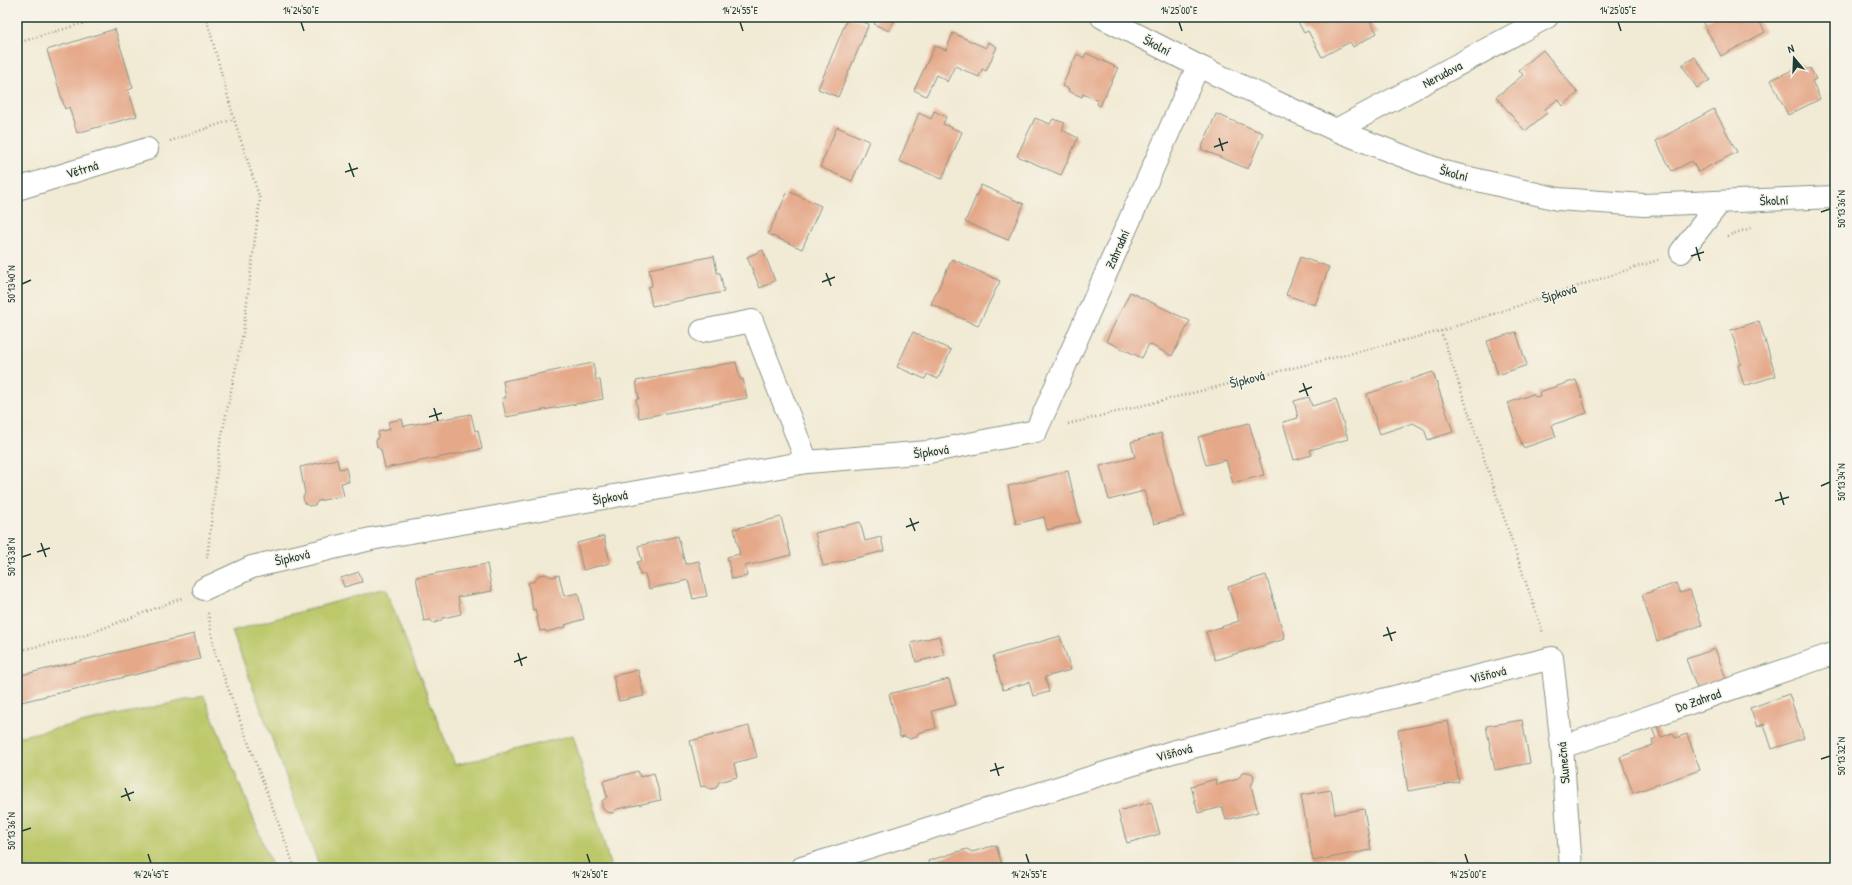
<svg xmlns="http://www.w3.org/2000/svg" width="1852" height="885" viewBox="0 0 1852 885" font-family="'Patrick Hand',sans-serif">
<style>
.green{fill:#bcc86a;stroke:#6e824f}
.building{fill:#e5a889}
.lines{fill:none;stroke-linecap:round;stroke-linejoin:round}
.minor-casing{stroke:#889484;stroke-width:24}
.path{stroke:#889484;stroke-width:2.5;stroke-dasharray:1 3;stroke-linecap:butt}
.minor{stroke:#fff;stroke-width:22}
.ticks{fill:none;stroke:#1f3d34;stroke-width:1.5}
.labels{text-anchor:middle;stroke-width:3;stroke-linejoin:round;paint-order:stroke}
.street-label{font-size:13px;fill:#1f3d34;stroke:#f7f3e8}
.neatline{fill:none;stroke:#1f3d34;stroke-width:1.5}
.ticks-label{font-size:10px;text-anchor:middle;fill:#1f3d34}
</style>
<rect width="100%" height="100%" fill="#f7f3e8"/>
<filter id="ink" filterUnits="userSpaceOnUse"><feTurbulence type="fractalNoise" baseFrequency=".025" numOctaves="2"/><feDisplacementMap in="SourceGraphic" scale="8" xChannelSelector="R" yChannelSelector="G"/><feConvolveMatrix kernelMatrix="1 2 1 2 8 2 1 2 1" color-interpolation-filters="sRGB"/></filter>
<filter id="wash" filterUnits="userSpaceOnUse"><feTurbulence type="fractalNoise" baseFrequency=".012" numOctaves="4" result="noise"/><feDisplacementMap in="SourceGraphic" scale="16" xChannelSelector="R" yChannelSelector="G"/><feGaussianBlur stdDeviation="0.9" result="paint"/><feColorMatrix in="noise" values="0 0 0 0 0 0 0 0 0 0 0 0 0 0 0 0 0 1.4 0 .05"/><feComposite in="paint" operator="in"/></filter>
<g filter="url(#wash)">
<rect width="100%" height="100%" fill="#f1ead4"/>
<path class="green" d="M385 588 455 765 573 735 611 868H320L232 631Z
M204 696 273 868H17V737Z"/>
<g id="blocks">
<path class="building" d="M848 17 869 24 838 97 818 89Z
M871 17H896L889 31 874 24 876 19Z
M1298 17H1368L1377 33 1353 47 1350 42 1322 57 1308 31 1304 33 1296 18Z
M1713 17H1757L1765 32 1721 56 1703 23Z
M115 29 133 88 128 90 137 116 77 133 69 107 65 109 47 50Z
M953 33 986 48 988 42 997 47 986 71 982 69 979 77 955 66 947 82 946 80 936 75 926 96 914 90 935 46 946 50Z
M1543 50 1578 93 1563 106 1558 99 1545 109 1548 112 1525 131 1496 97 1523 75 1519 70Z
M1086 53 1118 68 1100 106 1097 104 1098 101 1083 94 1082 97 1068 91 1069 89 1062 86 1077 54 1084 58Z
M1695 57 1710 80 1697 88 1682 65Z
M1803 65 1806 70 1810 68 1816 79 1812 81 1820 99 1788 115 1771 80Z
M1714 109 1737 152 1698 172 1692 161 1672 171 1656 141Z
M934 111 946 117 943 124 962 132 942 179 899 161 919 113 931 119Z
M1216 114 1263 133 1248 169 1201 149Z
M1035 118 1050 124 1053 119 1065 123 1062 130 1078 138 1061 175 1017 156Z
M837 127 869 141 852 181 820 167Z
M981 185 1024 204 1008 240 965 222Z
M788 191 821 206 802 249 768 234Z
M763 250 775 281 760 288 747 257Z
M714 256 717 273H720L724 292 652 306 648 287 652 286 649 269Z
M1300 257 1329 267 1315 305 1286 295Z
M952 259 1000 281 978 326 931 304Z
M1130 292 1190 321 1172 356 1149 344 1142 358 1106 341Z
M1759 321 1776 376 1744 386 1738 365 1741 364 1731 330Z
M913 332 951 350 938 379 927 374 925 379 897 367Z
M1516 332 1527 365 1498 375 1487 341Z
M736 362 740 379H743L747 398 639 418 636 399H639L636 381Z
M593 363 596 380H600L603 399 506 417 502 398H506L503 381Z
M1433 372 1453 432 1428 440 1424 429 1413 423 1380 434 1367 394Z
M1576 380 1587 413 1552 425 1556 437 1523 448 1508 403 1533 394 1535 397 1540 396 1539 392Z
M1309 397 1312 406 1336 399 1348 439 1310 450 1312 455 1294 460 1283 422 1298 418 1294 401Z
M471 414 475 431 478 430 482 449 385 468 381 450 377 447 376 441 378 437V432L390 429 388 422 402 419 404 426Z
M1249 423 1264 475 1233 483 1226 460 1206 465 1198 437Z
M1161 433 1184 516 1154 524 1144 491 1109 500 1100 466 1135 457 1131 442Z
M337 459 339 469 346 468 349 482 341 483 344 496 318 501 315 505 309 506 304 503 303 497 305 493 300 467Z
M1068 471 1080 522 1047 530 1044 517 1016 524 1008 486Z
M781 517 791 555 745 566 747 576 732 579 727 557 740 554 734 529Z
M860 522 865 541 881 537 884 551 823 566 815 533Z
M604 536 610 563 583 570 577 543Z
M678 536 685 564 699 561 707 596 693 599 688 580 649 589 645 574 640 575 637 562 642 561 638 546Z
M487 564 492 591 458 597 461 614 443 618 440 621 434 623 430 620 424 621 416 577Z
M359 572 362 582 344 587 341 578Z
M546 574 552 577 559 575 564 596 578 593 584 619 565 625 566 627 546 632 545 630 540 631 535 609 533 610 528 583 535 581 539 575Z
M1266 575 1285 639 1215 660 1206 632 1239 621 1228 587Z
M1676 583 1680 593 1690 590 1702 625 1657 641 1642 595Z
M194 634 200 659 17 703V676Z
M939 636 944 655 916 662 911 643Z
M1060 636 1071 670 1045 677 1049 692 1033 696 1029 682 1003 690 993 656Z
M1715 649 1727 681 1698 691 1686 659Z
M638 670 644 696 619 701 613 676Z
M949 679 956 705 932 711 936 728 918 733 916 737 910 739 905 736 900 737 889 694Z
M1789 694 1804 738 1772 749 1764 724 1757 727 1750 708Z
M1522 720 1530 763 1495 770 1486 726Z
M1448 721 1459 782 1408 791 1398 730Z
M749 726 757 757 734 763 737 777 719 782 716 788 710 789 704 786 701 787 690 741Z
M1657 726 1661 737 1673 733 1675 738 1687 734 1700 770 1633 793 1620 757 1653 745 1652 740 1656 738 1652 728Z
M638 771 640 777 654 773 661 800 617 809 613 813 606 812 602 807V801L607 797 603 781Z
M1248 772 1253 774 1254 780 1251 786 1258 812 1226 820 1222 807 1198 813 1191 786 1216 779 1217 785 1238 779 1242 773Z
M1331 790 1335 814 1364 809 1371 850 1313 861 1301 795Z
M1151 802 1160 834 1127 843 1118 811Z
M996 845 1003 868H930L928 861 967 849 972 852Z
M1429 861 1430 868H1410V865Z"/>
</g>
</g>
<g filter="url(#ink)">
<use href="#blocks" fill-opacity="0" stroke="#889484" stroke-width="1"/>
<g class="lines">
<defs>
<path id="minor" d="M1102 17 1198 66 1336 130 1444 172 1558 199 1644 205 1835 197
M1336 130 1547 17
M17 189 147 149
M1681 252 1720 202
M702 331 752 321 807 462
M204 589 252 567 371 539 807 462 928 452 1036 431 1198 66
M1562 747 1835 653
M802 868 1172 752 1552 658 1562 747 1571 868"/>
</defs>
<use href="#minor" class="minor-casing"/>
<path class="path" d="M206 17 234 119 260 199 243 333 220 444 207 559
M17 43 104 17
M170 141 234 119
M1727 236 1753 227
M1441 331 1543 633
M1068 424 1441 331 1658 260
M208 613 215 653 295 868
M17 651 86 635 182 598"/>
<use href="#minor" class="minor"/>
</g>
</g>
<path class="ticks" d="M301 22 304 31M740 22 743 31M1179 22 1182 31M1618 22 1621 31M1219 138 1223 151M1214 147 1228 142M349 163 354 177M345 172 358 168M1821 212 1830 209M1696 247 1700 261M1691 256 1704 252M826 273 831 286M822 282 835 277M22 284 31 280M1303 383 1308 396M1299 392 1312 387M434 408 438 421M429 417 442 413M1821 486 1830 482M1780 492 1784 505M1775 501 1789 497M910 518 915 531M906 527 919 522M41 543 46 557M37 552 50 548M22 557 31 554M1387 627 1392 641M1383 636 1396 632M518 653 522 666M514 662 527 657M1821 759 1830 756M995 763 999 776M990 771 1004 767M125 788 130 801M121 797 134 792M22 831 31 828M148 854 151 863M587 854 590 863M1026 854 1029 863M1465 854 1468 863"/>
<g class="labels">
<g class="street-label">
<text transform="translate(1157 45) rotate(27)" y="5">Školní</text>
<text transform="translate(1442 74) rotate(-28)" y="5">Nerudova</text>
<text transform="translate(82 169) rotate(-17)" y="5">Větrná</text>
<text transform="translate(1454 173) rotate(15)" y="5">Školní</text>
<text transform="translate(1774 200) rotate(-2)" y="5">Školní</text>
<text transform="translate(1117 249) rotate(-66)" y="5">Zahradní</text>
<text transform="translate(1559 293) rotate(-18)" y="5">Šípková</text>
<text transform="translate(1247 379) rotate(-14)" y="5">Šípková</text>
<text transform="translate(931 451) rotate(-8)" y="5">Šípková</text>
<text transform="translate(610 497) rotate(-10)" y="5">Šípková</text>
<text transform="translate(292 557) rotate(-13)" y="5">Šípková</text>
<text transform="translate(1488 674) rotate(-14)" y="5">Višňová</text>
<text transform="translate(1698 700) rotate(-19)" y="5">Do Zahrad</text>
<text transform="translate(1174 752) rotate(-15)" y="5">Višňová</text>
<text transform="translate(1563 763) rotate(-95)" y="5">Slunečná</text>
</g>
</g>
<rect width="1852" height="885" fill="none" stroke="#f7f3e8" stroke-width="44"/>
<g transform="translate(1794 58) rotate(341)" stroke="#f7f3e8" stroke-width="3" paint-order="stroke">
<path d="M0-3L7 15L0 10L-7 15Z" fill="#1f3d34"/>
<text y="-6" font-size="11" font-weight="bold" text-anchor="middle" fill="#1f3d34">N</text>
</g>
<rect x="22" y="22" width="1808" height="841" class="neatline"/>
<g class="ticks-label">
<text x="301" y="14">14°24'50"E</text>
<text x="740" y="14">14°24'55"E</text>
<text x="1179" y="14">14°25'00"E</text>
<text x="1618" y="14">14°25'05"E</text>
<text transform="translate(1841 209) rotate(-90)" y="4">50°13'36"N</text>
<text transform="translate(11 284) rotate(-90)" y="4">50°13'40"N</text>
<text transform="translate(1841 482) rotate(-90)" y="4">50°13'34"N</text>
<text transform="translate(11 557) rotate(-90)" y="4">50°13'38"N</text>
<text transform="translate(1841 756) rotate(-90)" y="4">50°13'32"N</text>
<text transform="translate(11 831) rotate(-90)" y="4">50°13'36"N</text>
<text x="151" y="878">14°24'45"E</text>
<text x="590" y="878">14°24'50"E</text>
<text x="1029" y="878">14°24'55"E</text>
<text x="1468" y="878">14°25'00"E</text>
</g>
</svg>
